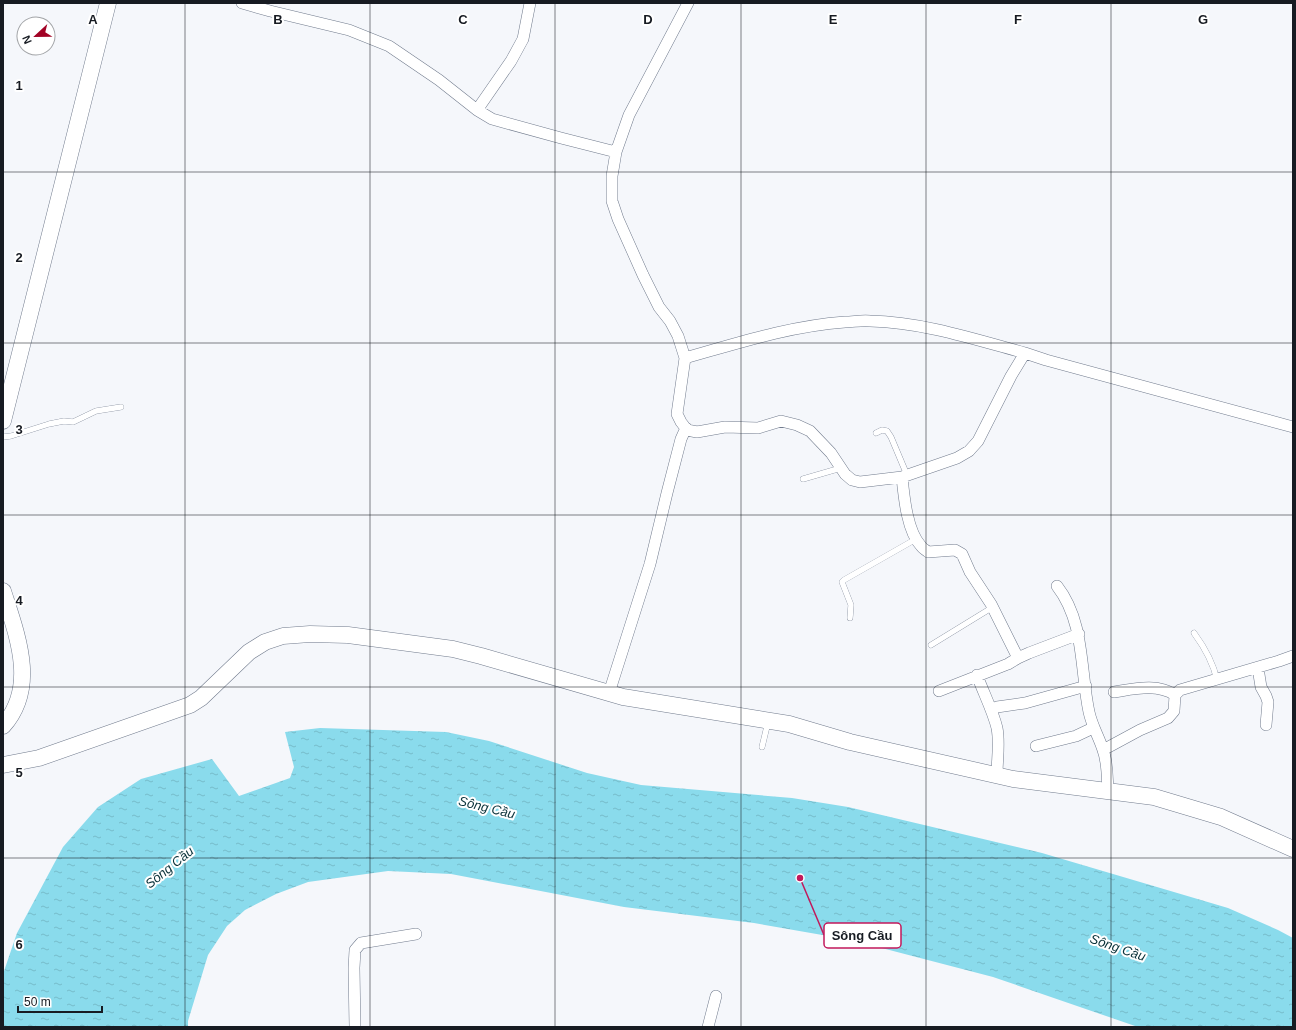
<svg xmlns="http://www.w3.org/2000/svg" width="1296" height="1030" viewBox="0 0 1296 1030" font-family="Arial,sans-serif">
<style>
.water{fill:url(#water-ripples)}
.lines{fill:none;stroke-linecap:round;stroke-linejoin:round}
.lane-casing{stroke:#717b8d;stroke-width:6}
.street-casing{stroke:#717b8d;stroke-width:12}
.secondary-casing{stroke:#717b8d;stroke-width:17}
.lane{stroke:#fff;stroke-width:5.5}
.street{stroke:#fff;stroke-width:11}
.secondary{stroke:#fff;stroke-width:16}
.grid{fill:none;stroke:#171b22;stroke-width:1;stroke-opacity:0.55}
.labels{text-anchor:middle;stroke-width:4;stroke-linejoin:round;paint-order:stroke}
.water-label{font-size:13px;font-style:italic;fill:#093139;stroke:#fff}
.grid-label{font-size:13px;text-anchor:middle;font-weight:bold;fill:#171b22;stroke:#fff;stroke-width:4;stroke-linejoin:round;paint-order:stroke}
.leader{fill:none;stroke:#c2185b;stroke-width:1.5}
.callout-dot{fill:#c2185b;stroke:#fff;stroke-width:1.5}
.callout{fill:#fff;stroke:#c2185b;stroke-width:1.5}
.callout-label{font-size:13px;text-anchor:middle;font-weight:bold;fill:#171b22}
</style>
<defs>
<pattern id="water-ripples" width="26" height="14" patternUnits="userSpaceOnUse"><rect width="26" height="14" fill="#8adbec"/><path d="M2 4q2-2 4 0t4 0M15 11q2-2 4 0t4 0" fill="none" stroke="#76bbca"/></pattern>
</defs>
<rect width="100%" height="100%" fill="#f5f7fb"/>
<path class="water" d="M320 728 446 732 489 741 587 773 641 785 792 798 848 807 1042 853 1228 908 1278 930 1293 938V1027H1138L993 977 851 940 754 923 624 907 451 874 388 871 308 882 276 894 245 910 227 926 208 955 188 1021V1027H3V974L17 933 63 847 98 807 141 779 212 759 239 796 290 778 294 767 285 732Z"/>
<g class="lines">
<defs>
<path id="lane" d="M876 433 882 430 887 431 891 437 907 475
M3 437 11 436 49 424 64 421 73 422 96 411 121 407
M803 479 841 468
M850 618 851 605 842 582 844 580 916 539
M1194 633C1205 648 1213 662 1217 680
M931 645 993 607
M762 747 768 722"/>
<path id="street" d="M242 3 270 11 349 30 389 46 439 80 477 110 492 119 561 138 616 152
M688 3 629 115 616 152 612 176V201L618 219 643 275 659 307 670 321 678 336 685 358 677 414 681 422 687 430 697 432 725 427 758 428 781 421 797 425 810 431 831 453 845 474 852 480 860 482 902 477
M477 110 511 61 523 39 530 3
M685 358C738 343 790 326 845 322 853 322 862 320 870 321 922 322 974 339 1025 353
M1057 586C1085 622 1080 670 1089 712 1092 726 1099 737 1103 750 1108 763 1107 778 1108 792
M1079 634 1029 653 1018 658 991 604 970 572 962 554 955 550 928 552C926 550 923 549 921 546 907 531 904 497 902 477L957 458 969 451 978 441 1011 376 1025 353 1046 360 1293 427
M1258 668 1261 687 1266 696 1268 702 1266 725
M977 675C983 692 993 711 997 728 1000 743 997 760 997 775
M939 691 1008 664 1018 658
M1114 692C1134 689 1157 683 1175 695
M609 693 650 564 667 493 681 439 686 428
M997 707 1025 703 1086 686
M1036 746 1076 736 1093 728
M1103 750 1140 730 1168 718 1174 711 1175 695 1180 690 1279 661 1293 656
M355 1027 354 968 355 950 361 943 416 934
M708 1027 716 996"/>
<path id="secondary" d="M3 421 108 3
M3 591C17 635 38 687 3 726
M3 765 39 758 190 705 201 698 249 652 265 642 283 636 310 634 348 635 453 649 481 656 623 697 789 724 850 742 1013 779 1154 797 1221 817 1293 849"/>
</defs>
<use href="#lane" class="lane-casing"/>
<use href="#street" class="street-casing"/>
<use href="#secondary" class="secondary-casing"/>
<use href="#lane" class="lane"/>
<use href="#street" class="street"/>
<use href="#secondary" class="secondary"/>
</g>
<path class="grid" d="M185 3V1027M370 3V1027M555 3V1027M741 3V1027M926 3V1027M1111 3V1027M3 172H1293M3 343H1293M3 515H1293M3 687H1293M3 858H1293"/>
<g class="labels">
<g class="water-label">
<text transform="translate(487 807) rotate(14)" y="5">Sông Cầu</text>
<text transform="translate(169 867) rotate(-39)" y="5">Sông Cầu</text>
<text transform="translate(1118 947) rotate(19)" y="5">Sông Cầu</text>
</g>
</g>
<g class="grid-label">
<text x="93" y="24">A</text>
<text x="278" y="24">B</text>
<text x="463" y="24">C</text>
<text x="648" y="24">D</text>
<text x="833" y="24">E</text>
<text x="1018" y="24">F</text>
<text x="1203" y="24">G</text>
<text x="19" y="90">1</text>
<text x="19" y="262">2</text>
<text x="19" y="434">3</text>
<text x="19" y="605">4</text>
<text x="19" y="777">5</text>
<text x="19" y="949">6</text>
</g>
<path class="leader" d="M800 878L824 935"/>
<circle class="callout-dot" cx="800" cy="878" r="4"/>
<rect class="callout" x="824" y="923" width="77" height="25" rx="4"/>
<g class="callout-label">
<text x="862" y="940">Sông Cầu</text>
</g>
<rect width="1296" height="1030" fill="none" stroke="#171b22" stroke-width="8"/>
<g transform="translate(36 36) rotate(248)"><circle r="19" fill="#ffffff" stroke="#a2a4a7"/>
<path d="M0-3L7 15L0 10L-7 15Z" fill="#a20225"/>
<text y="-6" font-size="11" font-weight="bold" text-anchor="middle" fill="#171b22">N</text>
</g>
<path d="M18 1006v6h84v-6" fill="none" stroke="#171b22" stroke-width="2"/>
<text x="24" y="1006" font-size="12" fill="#171b22" stroke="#ffffff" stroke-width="3" paint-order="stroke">50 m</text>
</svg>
